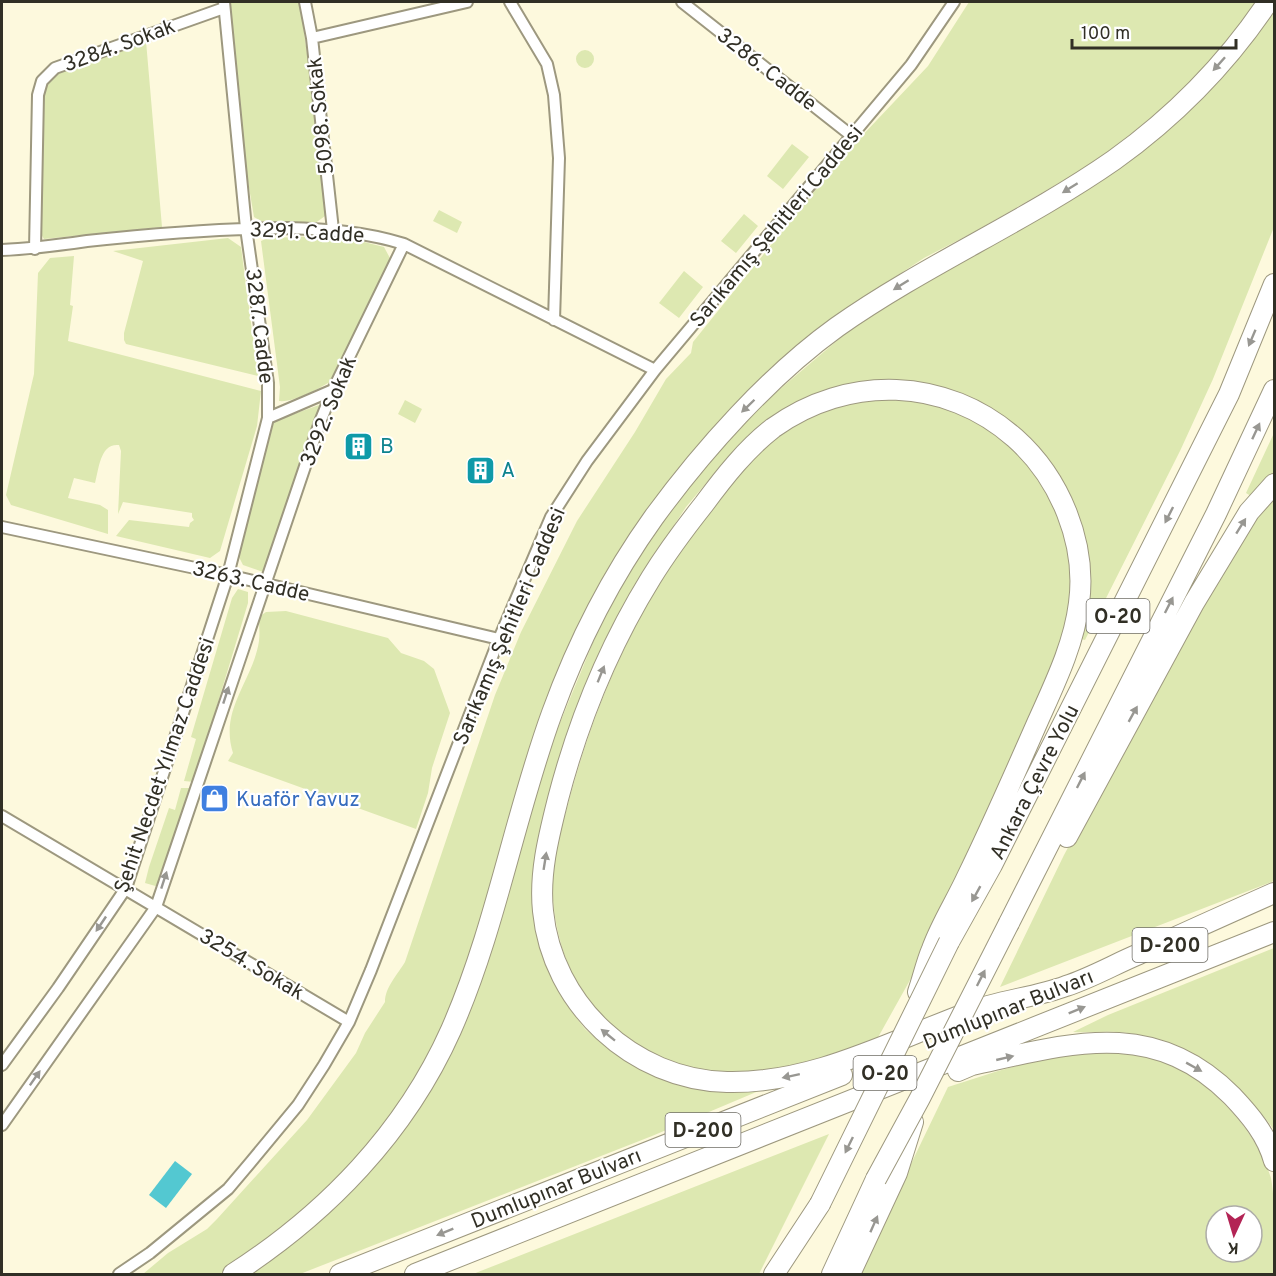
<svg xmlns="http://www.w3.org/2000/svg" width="1276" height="1276" viewBox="0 0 1276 1276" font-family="Overpass,sans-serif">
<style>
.green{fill:#dde8b1;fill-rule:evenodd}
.water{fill:#53c8d1}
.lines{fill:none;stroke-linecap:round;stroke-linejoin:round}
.street-casing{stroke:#9d987f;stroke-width:14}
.highway-casing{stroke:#9d987f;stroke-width:22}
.street{stroke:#fff;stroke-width:10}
.highway{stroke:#fff;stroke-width:20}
.highway-bridge-casing{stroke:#9d987f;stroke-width:22;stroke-linecap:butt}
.highway-bridge{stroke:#fff;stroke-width:20}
.oneway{fill:#989792}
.labels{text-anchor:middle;stroke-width:4.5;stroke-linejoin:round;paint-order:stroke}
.shield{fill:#fff;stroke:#6f6d66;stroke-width:1.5}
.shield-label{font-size:20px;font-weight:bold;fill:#312f25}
.street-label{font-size:21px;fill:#312f25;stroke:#fff}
.culture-label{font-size:21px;fill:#0d838f;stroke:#fff;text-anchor:start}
.shop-label{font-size:21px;fill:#366cbe;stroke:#fff;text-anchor:start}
</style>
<rect width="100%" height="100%" fill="#fdf9dd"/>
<path class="green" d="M230 2H300L327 202 325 216 314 224 261 221 254 217 244 158Z
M969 2H1259L1239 28 1202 71 1171 101 1137 129 1092 164 974 232 924 258 845 310 785 358 726 415 666 484 618 554 444 1025 408 1091 381 1129 348 1170 295 1220 220 1274H143L168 1253 207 1229 217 1219 307 1120 356 1053 365 1033 385 1002C385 987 398 974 405 962L495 695 521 632 577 521 635 432 666 379 691 353 693 342 842 157 928 66Z
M1274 8V227L1213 379 1180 451 1085 640 1081 639 1074 509 1061 479 1045 458 904 381H874L847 386 800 402 777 414 729 456 686 507 631 591 611 631 554 784 549 968 566 1004 585 1029 612 1052 645 1071 659 1077 768 1087 652 1136 300 1274H248C306 1236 358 1190 400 1134L493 942 540 780 557 730 601 623 633 565 676 502 727 439 767 400 852 328 953 265 1048 214 1138 153 1194 106 1225 72Z
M146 41 162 227 44 239 41 234 44 93 46 82 54 74Z
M576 59a9 9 0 1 1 18 0a9 9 0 1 1-18 0Z
M792 144 809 157 783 189 767 176Z
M439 210 462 222 457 233 433 221Z
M744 214 758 226 736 253 721 241Z
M321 236H340L384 247 391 260 337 377C325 386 294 403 279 401L280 387 261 241 268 238Z
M228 238 241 247 258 376 126 344 124 340V333L143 261 113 251Z
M74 256 70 305 73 306 68 341 261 391 257 426 220 551 210 558 116 536 129 520 189 527 190 523 194 520 192 517V513L123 502 118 514 121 451 119 445C100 443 99 469 95 483L74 478 68 498 100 505 108 510V534L11 505 6 495 34 374 38 273 50 258Z
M684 271 703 287 679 318 659 303Z
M879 399 909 401 938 406 967 416 995 433 1014 449 1032 467 1044 487 1063 527 1074 580 1060 654 924 955 876 1041C854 1049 832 1056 810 1063 800 1067 790 1072 780 1073 752 1078 706 1073 679 1066 668 1063 656 1055 646 1049 580 1015 552 949 552 877 552 851 562 828 568 804 599 687 651 575 732 484 748 466 764 446 784 432 812 411 845 402 879 399Z
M405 400 422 409 415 423 398 414Z
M322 404 263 572 243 565 238 555 274 421Z
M1274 433V478L1254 498 1246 493Z
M1274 495V881L1000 987 1064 855 1149 697 1238 539Z
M238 589 248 592V603L194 782 184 781 196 739 191 737 232 598Z
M286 611 388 638 401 653 424 661 434 669 450 713 432 768 428 793 416 829 228 761 233 753C219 709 253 681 259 641 260 633 259 625 259 617L266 612Z
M181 788H191L159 887 145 883 149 867 169 808 175 810Z
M1274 948V1131C1270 1122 1261 1114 1254 1106 1221 1069 1182 1043 1133 1034 1113 1030 1092 1033 1073 1032L1108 1015Z
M1079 1049C1104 1049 1128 1049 1152 1057 1204 1074 1255 1126 1271 1178 1276 1206 1274 1245 1274 1274H858L948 1087 998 1071ZM1216 1216H1252V1252H1216Z
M829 1134 759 1274H472H473Z"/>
<path class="water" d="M175 1161 192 1174 166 1208 149 1195Z"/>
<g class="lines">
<defs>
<path id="street" d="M305 2 312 38 333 230
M510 2 547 64 554 95 559 158 554 320
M682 2 852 136
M312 38 467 2
M35 249 38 95 42 81 55 68 224 8
M2 250C31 249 59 245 87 241 153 234 221 228 287 228 327 229 367 232 404 244L655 370
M268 418 333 390
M2 527 228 575 499 639
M2 816 349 1022
M2 1065 58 988 126 888 228 575 268 418V383L246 228 224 2
M2 1125 156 907 320 422 333 390 404 244
M119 1274 150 1253 228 1189 250 1163 298 1105 324 1065 349 1022 371 970 499 639 551 517 587 461 655 370 911 65 954 2"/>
<path id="highway" d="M1067 837 1194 603 1249 512 1274 484
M1009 923 1216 514 1274 390
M949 942 992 865 1229 394 1274 284
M918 992C923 978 926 963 932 949 941 924 956 901 967 877 992 826 1015 773 1038 721 1055 683 1074 644 1079 603 1087 543 1060 478 1015 438 946 377 848 374 773 428 746 449 724 477 704 504 685 528 667 552 651 578 609 646 578 722 558 799 549 835 539 873 543 911 552 1004 633 1080 727 1082 812 1084 889 1042 967 1013 999 1000 1034 998 1066 986 1091 978 1115 964 1139 954 1184 933 1229 913 1274 893
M958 1071 972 1065C1068 1044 1153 1016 1232 1096 1250 1115 1267 1135 1274 1161
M233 1274C326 1214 405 1133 451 1030 496 928 514 817 552 713 577 644 611 577 654 517 703 450 769 376 837 327 925 265 1025 222 1114 160 1174 117 1227 63 1268 2
M340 1274 842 1075
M415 1274 1274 932
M774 1274 820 1204
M832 1274 876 1179
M850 1274 897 1173 913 1122"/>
</defs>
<use href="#street" class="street-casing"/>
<use href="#highway" class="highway-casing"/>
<use href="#street" class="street"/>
<use href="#highway" class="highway"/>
<defs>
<path id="highway-bridge" d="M876 1179 920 1098 1009 923
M820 1204 949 942"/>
</defs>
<use href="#highway-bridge" class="highway-bridge-casing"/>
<use href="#highway-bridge" class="highway-bridge"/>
</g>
<defs><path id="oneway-solid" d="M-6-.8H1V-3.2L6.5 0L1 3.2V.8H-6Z" transform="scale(1.5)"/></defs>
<g class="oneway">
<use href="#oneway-solid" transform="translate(1219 64) rotate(132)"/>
<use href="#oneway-solid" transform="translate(1070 188) rotate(148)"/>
<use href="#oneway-solid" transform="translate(901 285) rotate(148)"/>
<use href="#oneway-solid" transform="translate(1252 338) rotate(113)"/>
<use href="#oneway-solid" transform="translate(748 406) rotate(136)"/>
<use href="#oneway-solid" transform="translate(1256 431) rotate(-65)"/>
<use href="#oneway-solid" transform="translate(1169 515) rotate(117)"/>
<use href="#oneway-solid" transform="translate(1241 526) rotate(-58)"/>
<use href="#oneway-solid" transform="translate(1169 605) rotate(-63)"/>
<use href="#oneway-solid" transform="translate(601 674) rotate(-68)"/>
<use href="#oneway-solid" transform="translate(226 695) rotate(-72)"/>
<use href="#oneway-solid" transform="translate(1133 714) rotate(-61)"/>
<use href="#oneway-solid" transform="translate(1081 780) rotate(-63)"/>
<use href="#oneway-solid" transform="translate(545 861) rotate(-81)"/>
<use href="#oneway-solid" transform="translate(164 880) rotate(-72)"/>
<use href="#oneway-solid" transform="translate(976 894) rotate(119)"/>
<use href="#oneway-solid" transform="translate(101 924) rotate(124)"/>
<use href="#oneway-solid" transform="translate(981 978) rotate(-63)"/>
<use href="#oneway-solid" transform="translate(1077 1010) rotate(-22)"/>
<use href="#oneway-solid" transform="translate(608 1035) rotate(-141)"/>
<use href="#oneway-solid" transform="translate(1005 1058) rotate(-13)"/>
<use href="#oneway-solid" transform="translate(1194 1067) rotate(29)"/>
<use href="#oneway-solid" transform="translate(791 1076) rotate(168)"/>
<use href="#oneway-solid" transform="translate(35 1078) rotate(-55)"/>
<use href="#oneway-solid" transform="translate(849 1145) rotate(116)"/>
<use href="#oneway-solid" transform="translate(874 1224) rotate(-66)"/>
<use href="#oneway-solid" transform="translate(445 1232) rotate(158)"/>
</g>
<defs>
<symbol id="building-square" viewBox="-11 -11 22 22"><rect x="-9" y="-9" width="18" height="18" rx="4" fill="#0f9aa8" stroke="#fff"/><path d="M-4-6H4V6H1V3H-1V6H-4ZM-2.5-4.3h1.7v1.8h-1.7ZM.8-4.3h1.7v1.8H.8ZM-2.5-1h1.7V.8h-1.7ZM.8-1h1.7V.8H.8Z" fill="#fff"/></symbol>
<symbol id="shop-square" viewBox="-11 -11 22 22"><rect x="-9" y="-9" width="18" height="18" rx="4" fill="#3f7fe0" stroke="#fff"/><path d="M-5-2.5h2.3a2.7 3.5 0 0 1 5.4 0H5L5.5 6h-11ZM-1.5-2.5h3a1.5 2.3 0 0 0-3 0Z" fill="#fff"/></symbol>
</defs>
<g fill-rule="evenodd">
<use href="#building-square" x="342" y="430" width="33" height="33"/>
<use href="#building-square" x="464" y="454" width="33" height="33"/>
<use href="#shop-square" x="198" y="782" width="33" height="33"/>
</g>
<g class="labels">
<g class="shield">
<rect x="1086.5" y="599" width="63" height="34" rx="4.5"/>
<rect x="1132.5" y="928" width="75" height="34" rx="4.5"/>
<rect x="853.5" y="1056" width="63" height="34" rx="4.5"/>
<rect x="665.5" y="1113" width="75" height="34" rx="4.5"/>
</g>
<g class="shield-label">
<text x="1118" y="623">O-20</text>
<text x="1170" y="952">D-200</text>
<text x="885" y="1080">O-20</text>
<text x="703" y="1137">D-200</text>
</g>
<g class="street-label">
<text transform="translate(119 45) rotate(-20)" y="7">3284. Sokak</text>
<text transform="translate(767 69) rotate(38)" y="7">3286. Cadde</text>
<text transform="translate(320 116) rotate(-96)" y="7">5098. Sokak</text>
<text transform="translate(776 226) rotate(-50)" y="7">Sarıkamış Şehitleri Caddesi</text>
<text transform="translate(307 232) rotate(3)" y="7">3291. Cadde</text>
<text transform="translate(260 326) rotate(83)" y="7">3287. Cadde</text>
<text transform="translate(328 411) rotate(-68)" y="7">3292. Sokak</text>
<text transform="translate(251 581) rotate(13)" y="7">3263. Cadde</text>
<text transform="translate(509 626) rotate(-67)" y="7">Sarıkamış Şehitleri Caddesi</text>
<text transform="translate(164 765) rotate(-71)" y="7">Şehit Necdet Yılmaz Caddesi</text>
<text transform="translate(1034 782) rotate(-63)" y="7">Ankara Çevre Yolu</text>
<text transform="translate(252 964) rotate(31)" y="7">3254. Sokak</text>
<text transform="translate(1008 1009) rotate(-22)" y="7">Dumlupınar Bulvarı</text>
<text transform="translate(556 1188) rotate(-22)" y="7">Dumlupınar Bulvarı</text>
</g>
<g class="culture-label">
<text x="380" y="453">B</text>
<text x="501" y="477">A</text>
</g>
<g class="shop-label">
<text x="236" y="806">Kuaför Yavuz</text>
</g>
</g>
<rect width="1276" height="1276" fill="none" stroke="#312f25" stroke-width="6"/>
<g transform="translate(1234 1234) rotate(184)"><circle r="28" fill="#ffffff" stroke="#adaca8" stroke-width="1.5"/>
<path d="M0-4.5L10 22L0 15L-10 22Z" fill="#b32455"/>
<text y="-9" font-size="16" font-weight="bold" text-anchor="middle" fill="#312f25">K</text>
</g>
<path d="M1072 39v9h164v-9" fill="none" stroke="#312f25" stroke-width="3"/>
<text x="1081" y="39" font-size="18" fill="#312f25" stroke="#ffffff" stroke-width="4.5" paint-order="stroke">100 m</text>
</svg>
